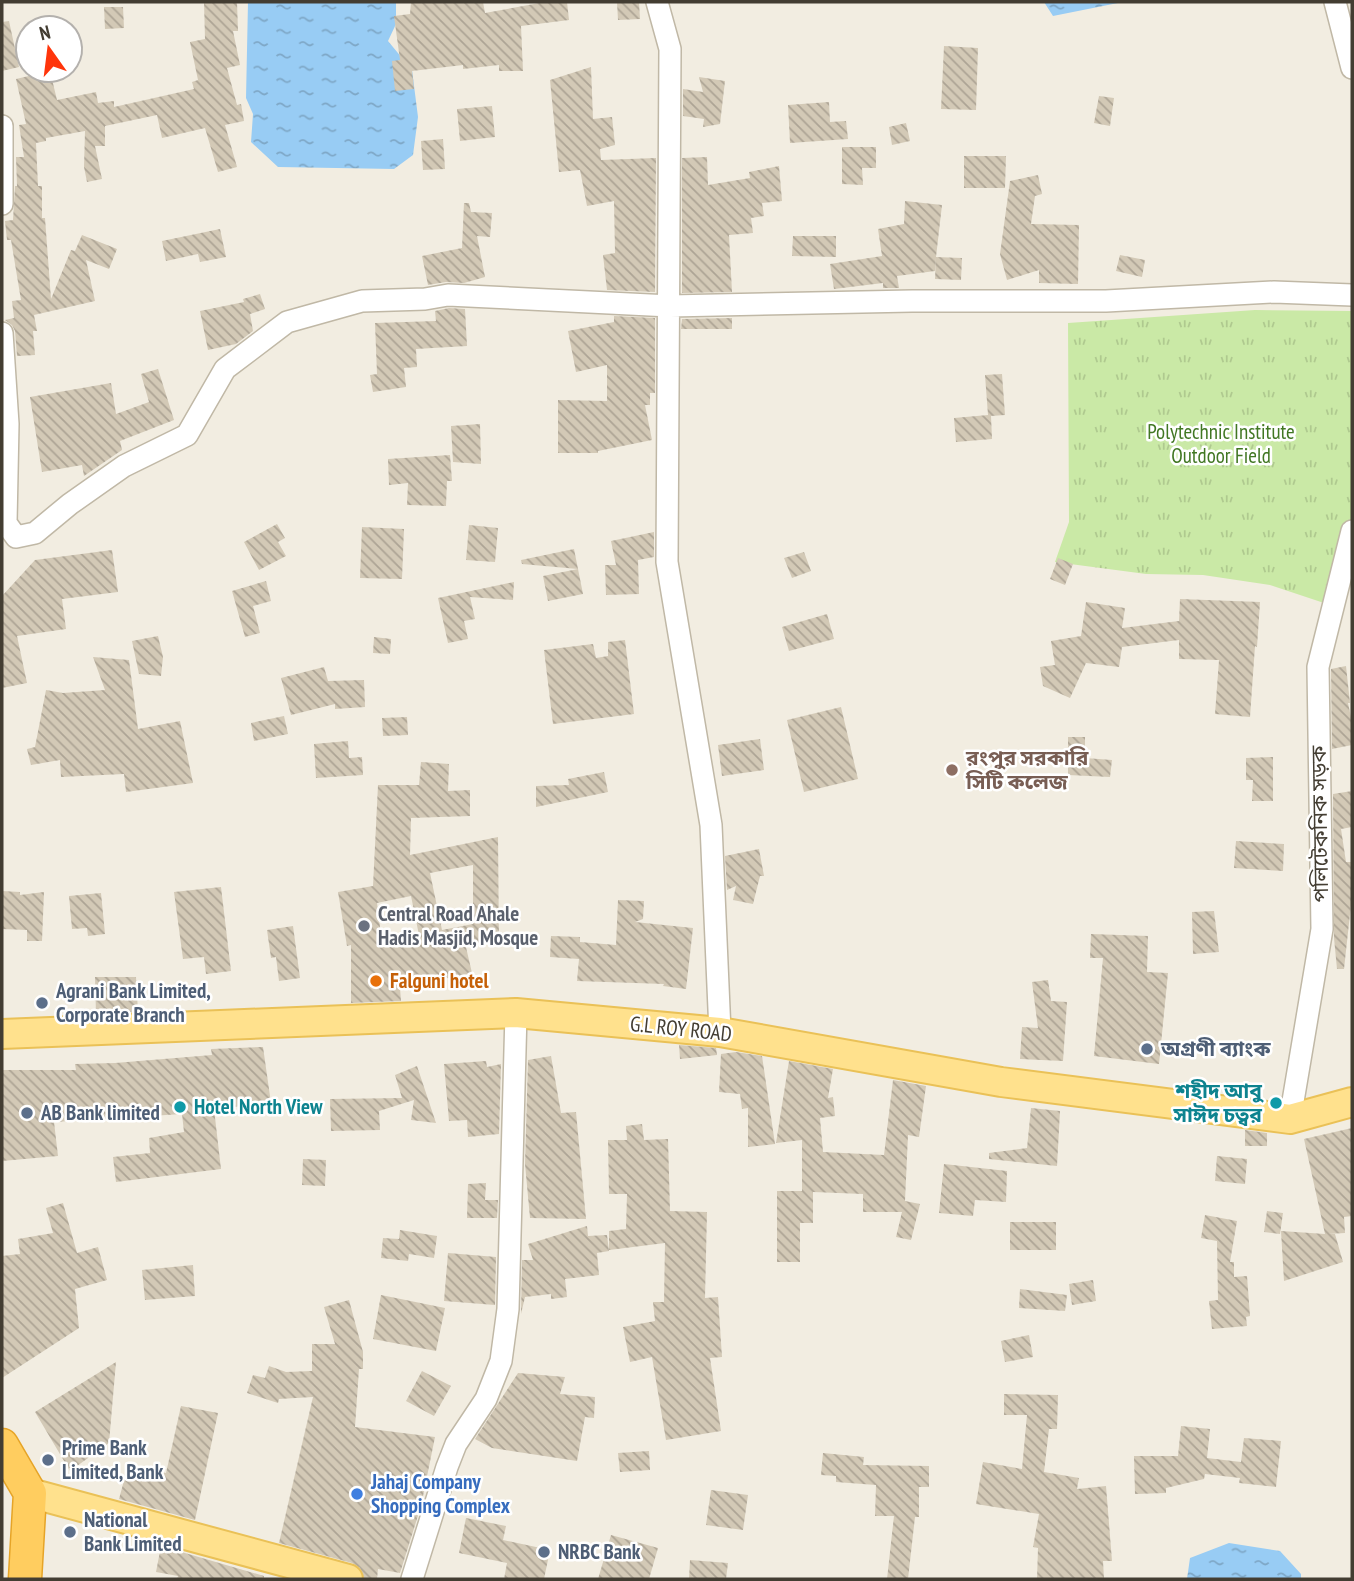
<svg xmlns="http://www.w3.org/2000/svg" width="1354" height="1581" viewBox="0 0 1354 1581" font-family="'PT Sans Narrow','Noto Sans Bengali',sans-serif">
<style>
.park{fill:url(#park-tufts)}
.water{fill:url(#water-ripples)}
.building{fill:url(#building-back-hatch);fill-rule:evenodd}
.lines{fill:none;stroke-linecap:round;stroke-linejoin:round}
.minor-casing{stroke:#c0b8a6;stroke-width:24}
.major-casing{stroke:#eac157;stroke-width:32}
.highway-casing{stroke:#e6a427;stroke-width:35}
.minor{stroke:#fff;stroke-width:21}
.major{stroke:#ffe18d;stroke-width:28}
.highway{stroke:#ffcd5f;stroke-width:32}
.education-dot{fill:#8d6e63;stroke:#fff;stroke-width:2.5}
.worship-dot{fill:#6b7280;stroke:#fff;stroke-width:2.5}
.food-dot{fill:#e8710a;stroke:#fff;stroke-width:2.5}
.service-dot{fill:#5c6f8a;stroke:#fff;stroke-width:2.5}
.culture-dot{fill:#0f9aa8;stroke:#fff;stroke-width:2.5}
.shop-dot{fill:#3f7fe0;stroke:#fff;stroke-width:2.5}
.labels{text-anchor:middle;stroke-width:5;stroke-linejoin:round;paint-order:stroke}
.park-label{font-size:21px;fill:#417723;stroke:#fff}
.education-label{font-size:21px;font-weight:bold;fill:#785e54;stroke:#fff;text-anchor:start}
.street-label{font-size:21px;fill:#433d32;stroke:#fff}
.worship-label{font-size:21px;font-weight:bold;fill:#5b616d;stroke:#fff;text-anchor:start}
.food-label{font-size:21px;font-weight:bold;fill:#c56008;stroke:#fff;text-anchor:start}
.service-label{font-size:21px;font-weight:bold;fill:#4e5e75;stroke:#fff;text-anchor:start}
.culture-label{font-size:21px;font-weight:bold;fill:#0d838f;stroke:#fff;text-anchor:end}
.shop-label{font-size:21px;font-weight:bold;fill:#366cbe;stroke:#fff;text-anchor:start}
</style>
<defs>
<pattern id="park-tufts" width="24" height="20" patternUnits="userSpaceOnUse" patternTransform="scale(1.75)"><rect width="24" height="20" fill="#cae9a6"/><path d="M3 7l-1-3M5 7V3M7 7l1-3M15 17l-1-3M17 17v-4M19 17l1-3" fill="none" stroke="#afc98f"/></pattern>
<pattern id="water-ripples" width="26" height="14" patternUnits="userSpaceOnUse" patternTransform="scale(1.75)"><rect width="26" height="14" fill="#98ccf4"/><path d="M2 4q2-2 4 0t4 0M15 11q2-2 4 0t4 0" fill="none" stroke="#7ea7c6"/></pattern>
<pattern id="building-back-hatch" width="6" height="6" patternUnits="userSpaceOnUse" patternTransform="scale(1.75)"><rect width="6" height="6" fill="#d3c9b6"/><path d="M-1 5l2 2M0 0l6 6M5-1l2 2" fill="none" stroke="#ada495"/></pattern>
</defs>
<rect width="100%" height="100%" fill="#f2ede1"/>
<path class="park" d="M1255 310 1352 311V531L1327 604 1270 585 1203 575 1146 574 1055 562 1069 522 1068 323Z"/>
<path class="water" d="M248 2H396V24L388 41 412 70 418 117 413 155 394 169 278 167 251 142 253 114 246 98Z
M1044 2H1123L1053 16Z
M1229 1543 1280 1551 1301 1574V1579H1187L1190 1558Z"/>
<path class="building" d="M204 2H237L238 31H233L240 65 227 68 237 105 241 104 244 121 225 125 237 167 218 172 205 128 162 138 157 115 105 126V146H95L102 179 87 182 84 167 85 131 46 138V141L36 143 38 186H42V218H45L51 299 71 250 75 251 82 235 117 249 109 269 86 260 95 301 34 315 37 331H33L35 355 17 356 15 331 12 325 5 320 14 318 12 301 21 300 11 240H7L5 221 13 220 15 186H17L16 157H24L19 125 26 124 16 79 50 71 57 100 96 92 98 103 114 101V107L194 89 192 82 198 80 190 42 205 39Z
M411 2H483L485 13 545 2H567L569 20 521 26 523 71H499V65L463 69V65L412 71 414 89 395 91 392 61 400 60 394 16 410 14Z
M617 2H639L640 19 618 20Z
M104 7H123L124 28 105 29Z
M9 21 19 67 2 71V22Z
M944 46 978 48 976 110 941 109Z
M591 67 593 119 612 117 615 145 600 149 601 160 656 158 655 292 607 290 603 255 615 253 614 201 587 206 580 170 559 172 550 80Z
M699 77 725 81 720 124 703 127 704 119 683 116V89L703 92Z
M1099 96 1114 98 1110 126 1094 123Z
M829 102 830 122 846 121 848 139 790 143 788 105Z
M492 106 495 137 460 141 457 109Z
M906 123 910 141 892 145 889 127Z
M443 139 445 169 423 170 421 141Z
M842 147H876V168H862L863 185 842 184Z
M964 156H1006L1005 188H964Z
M707 157 708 185 750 178 749 172 779 166 782 201 762 203 764 216 751 218 753 233 729 235 732 292 682 293V158Z
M1038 175 1042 194 1035 196 1031 224 1079 225 1078 284 1039 283V270L1007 280 1000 254 1010 181Z
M905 201 942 205 936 257 962 258 961 280 935 279 936 257 935 271 897 276 899 288H883V283L834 289 830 264 882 256 878 229 904 224Z
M464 203H469L471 212 492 213 490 237 477 236 485 277 464 283 446 282 428 285 422 256 462 248Z
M220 229 226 257 200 262 198 254 166 261 162 241Z
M793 236H836V257L792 256Z
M1120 255 1145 260 1142 277 1116 271Z
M260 294 265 309 250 314 253 331 236 344 208 350 200 311 244 302 243 299Z
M449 308 465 309 467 346 416 349 417 367 404 368 406 387 373 392 370 375 377 374 375 323 436 321 435 311Z
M614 316 655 318V393H650V405H645L652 440 598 451V453H558V400L607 401V365L576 372 568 331 614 322Z
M732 318V329H681L682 319Z
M158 369 174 420 120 441 122 450 84 476 82 465 42 472 30 397 111 383 116 414 149 402 141 374Z
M1002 374 1005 415 991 416 992 439 956 442 954 418 988 415 985 375Z
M480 424 481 464 453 462 451 426Z
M450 455 452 481H447L446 506 407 505 408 483 389 485 388 459Z
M277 524 285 538 278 542 286 556 259 570 244 542Z
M469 525 498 528 495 562 466 560Z
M362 527 404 529 402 579 360 578Z
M654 532V557L638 560 639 594 606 595 605 565H616L611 541Z
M574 549 578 569 522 564 521 560Z
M112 550 118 592 62 599 66 629 17 636 27 683 2 688V596L35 560Z
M804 552 811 571 792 578 784 558Z
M1058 558 1073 564 1065 585 1050 579Z
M578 569 583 594 548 601 543 576Z
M266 581 271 601 253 606 260 633 245 637 232 591Z
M514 582 513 600 470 597 475 619 464 621 468 639 448 643 438 598Z
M1180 599 1260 602 1257 647 1255 646 1250 717 1215 714 1219 660 1179 659V640L1122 647 1119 667 1086 663 1070 698 1043 686 1040 667 1055 665 1051 641 1081 636 1086 602 1125 608 1122 628 1179 621Z
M827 614 834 639 789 651 782 627Z
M158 636 163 657 161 676 139 674 132 641Z
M374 637 391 639 390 654 373 653Z
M625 640 634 714 553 724 544 650 593 644 596 658 608 656V642Z
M93 657 129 660 138 729 180 721 193 783 126 792 124 774 61 777 60 760 31 765 27 749 35 747 46 690 63 693 105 690Z
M1346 666 1350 703H1348L1352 722V745L1332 749 1331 669Z
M324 667 328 681 364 680 365 707 335 709V704L291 715 281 678Z
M841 707 858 779 804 792 787 720Z
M284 716 288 734 254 741 251 723Z
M407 717 408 735 383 736 382 718Z
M1068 737H1085V758L1112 760 1110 777 1068 775Z
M760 739 764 770 722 776 718 745Z
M348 741 349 758 362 757 363 775 316 778 314 744Z
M1273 757V801H1252L1253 780H1246V758Z
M421 762 449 764 448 791 470 790V816L411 818 410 855 498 837 499 943H465L472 973 400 988 401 1001 351 1003V945L347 946 338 892 373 886 378 785H419ZM473 865V924L442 930 430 873ZM411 896 419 935 382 943 377 903Z
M604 772 608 792 536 807V786L569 785 568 779Z
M1352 791V827L1341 829 1346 862H1352V896L1344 969H1337L1334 938 1333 794Z
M1236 841 1284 844 1283 871 1234 868Z
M759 849 764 876H760L753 904 733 900 736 886 727 890 725 856Z
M221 887 231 971 206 974 204 957 183 959 174 892Z
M2 891 20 892V895L44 892 42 941H27V930L2 929Z
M101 893 105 934 88 936 87 928 72 929 69 896Z
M618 900 644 901 643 919 635 922 693 928 686 989 663 986 664 984 577 981 579 959 550 957 551 936 580 937V942L616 945Z
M1214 911 1219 952 1193 954 1192 912Z
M293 926 300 978 279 981 276 957 271 958 267 930Z
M1091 934 1148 936 1147 972 1168 973 1159 1064 1094 1056 1103 958H1090Z
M95 977H136L138 1012 96 1014Z
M1048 980 1051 1001 1067 1002 1063 1061 1020 1059 1022 1027 1038 1028 1032 982Z
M679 1045 716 1048 717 1055 680 1059Z
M263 1047 271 1103 214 1109 221 1169 116 1182 113 1157 150 1153 149 1138 184 1132 182 1114 54 1122 58 1156 2 1161V1070H76L75 1064 115 1063 212 1055 211 1049Z
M736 1052 762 1056 775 1144 748 1147V1108L742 1109 740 1094 719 1092 721 1054Z
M551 1056 561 1113 576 1112 586 1219 530 1218 525 1164 528 1060Z
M486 1061 487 1067 501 1064 499 1134 468 1137 467 1120 449 1121 444 1064Z
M789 1061 833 1069 828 1098 833 1097 835 1116 820 1118 823 1152 884 1155 893 1080 926 1086 919 1137 908 1135 905 1201 920 1204 911 1240 896 1237 902 1212H863V1194L813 1192V1223H800V1262H777V1191H802V1140L776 1143Z
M417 1066 436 1123 411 1120 414 1100 379 1111 380 1130 331 1131 330 1099 402 1098 395 1075Z
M1031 1108 1060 1111 1057 1166 989 1159V1153L1027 1148Z
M642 1124 644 1140 668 1139 670 1211 707 1212 705 1298 718 1297 722 1357 710 1358 721 1431 666 1440 652 1357 630 1362 623 1327 655 1321 653 1302H664L665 1243 609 1250V1231L626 1229 627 1194H609L608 1140H627L626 1126Z
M1352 1128V1216L1344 1217 1345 1233 1328 1234H1335L1343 1262 1284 1281 1281 1231 1325 1234 1304 1139Z
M1245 1130 1267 1133V1146H1245Z
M1217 1156 1247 1159 1245 1184 1215 1181Z
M303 1159 326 1160 325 1186 302 1185Z
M944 1164 1007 1171 1006 1202 975 1200 973 1216 939 1213Z
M486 1183 485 1200H498L497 1218H467L468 1184Z
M63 1203 77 1253 98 1247 107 1280 75 1289 79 1328 2 1378V1256L20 1254 18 1239 53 1233 46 1208Z
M1267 1211 1283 1213 1280 1234 1264 1232Z
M1205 1215 1237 1221 1230 1262H1234V1277L1247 1276 1250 1316 1246 1317 1247 1326 1212 1329 1209 1301 1218 1300 1217 1241 1201 1238Z
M1010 1222H1056V1250H1010Z
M587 1226 588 1236 607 1235 609 1251 597 1253 599 1275 565 1279 567 1297 551 1299V1294L525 1297 521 1314 522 1260H533L528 1244Z
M400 1230 437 1236 434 1258 409 1254 408 1261 381 1258 383 1238 399 1239Z
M448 1253 496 1257 495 1305 444 1301Z
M193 1265 195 1296 145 1300 142 1270Z
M1093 1280 1096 1301 1072 1305 1069 1284Z
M1020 1289 1067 1295 1065 1311 1019 1308Z
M381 1295 445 1308 436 1351 373 1339Z
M349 1300 363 1352V1369H359L355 1427 435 1437 421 1506 400 1573 378 1569 377 1579H364L360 1568 352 1563 279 1543 313 1397 279 1399 278 1403 247 1393 253 1375 265 1378 269 1366 286 1372 312 1371V1344H335L324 1307Z
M1029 1335 1033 1357 1005 1362 1001 1341Z
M116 1362 109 1443 70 1471 35 1412Z
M422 1371 451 1386 434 1416 406 1401Z
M518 1373 565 1377 560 1394 595 1397 594 1418 585 1417 577 1461 492 1448 475 1439Z
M1004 1394 1058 1395 1057 1429H1049L1044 1472 1079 1478 1077 1489 1106 1486 1112 1561H1103L1104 1579H1037L1038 1548 1033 1547 1039 1514 976 1504 983 1462 1022 1469 1027 1415H1004Z
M181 1406 218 1413 195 1520 119 1499 128 1466 166 1473Z
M1181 1426 1210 1429 1207 1458 1241 1462 1244 1438 1281 1441 1276 1487 1239 1483 1240 1478 1205 1474 1204 1479 1166 1488V1493L1135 1494 1134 1456H1178Z
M649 1451 650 1470 620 1472 618 1453Z
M823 1453 864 1457 863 1465 929 1466V1487H919V1517H915L908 1579H887L894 1516H875L876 1485 836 1482V1476L821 1475Z
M711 1490 748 1495 743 1530 706 1525Z
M466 1518 506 1526 503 1540 550 1550 544 1579H504L507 1563 459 1553Z
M611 1535 658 1548 649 1579H598Z
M161 1546 264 1576V1579H177L178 1576 156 1572Z
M690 1560 728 1563 726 1579H689Z"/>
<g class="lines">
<defs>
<path id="minor" d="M657 2 670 49 667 562 711 825 720 1032
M1335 2 1352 68
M2 126V204
M2 333 8 424 6 523 16 537 35 533 70 504 124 466 187 435 225 369 287 322 362 301 425 299 448 295 670 306 912 301H1106L1274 292 1352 295
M1290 1119 1322 929 1318 667 1352 531
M412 1579 447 1467 456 1444 486 1399 501 1361 508 1309 516 1013"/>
<path id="major" d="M2 1034 516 1013 720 1032 1001 1082 1290 1119 1352 1102
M30 1493 348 1579"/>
<path id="highway" d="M2 1445 30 1493 25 1579"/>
</defs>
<use href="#minor" class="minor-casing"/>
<use href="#major" class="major-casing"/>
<use href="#highway" class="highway-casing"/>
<use href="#minor" class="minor"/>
<use href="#major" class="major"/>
<use href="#highway" class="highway"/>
</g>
<circle class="education-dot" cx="952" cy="770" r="7"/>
<circle class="worship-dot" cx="364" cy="926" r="7"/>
<circle class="food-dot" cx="376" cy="981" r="7"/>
<g class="service-dot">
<circle cx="42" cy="1003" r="7"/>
<circle cx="1147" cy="1049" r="7"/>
<circle cx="27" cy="1113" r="7"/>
<circle cx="48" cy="1460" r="7"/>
<circle cx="70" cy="1532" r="7"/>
<circle cx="544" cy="1552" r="7"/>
</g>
<g class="culture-dot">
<circle cx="1276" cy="1103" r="7"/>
<circle cx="180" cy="1107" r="7"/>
</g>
<circle class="shop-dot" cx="357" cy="1494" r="7"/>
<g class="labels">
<g class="park-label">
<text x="1221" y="439">Polytechnic Institute<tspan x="1221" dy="24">Outdoor Field</tspan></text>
</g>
<g class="education-label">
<text x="966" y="765">রংপুর সরকারি<tspan x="966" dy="24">সিটি কলেজ</tspan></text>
</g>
<g class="street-label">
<text transform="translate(1320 824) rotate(-91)" y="7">পলিটেকনিক সড়ক</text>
<text transform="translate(681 1029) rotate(6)" y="7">G.L ROY ROAD</text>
</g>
<g class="worship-label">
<text x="378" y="921">Central Road Ahale<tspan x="378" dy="24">Hadis Masjid, Mosque</tspan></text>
</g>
<g class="food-label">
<text x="390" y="988">Falguni hotel</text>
</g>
<g class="service-label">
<text x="56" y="998">Agrani Bank Limited,<tspan x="56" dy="24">Corporate Branch</tspan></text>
<text x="1161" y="1056">অগ্রণী ব্যাংক</text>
<text x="41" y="1120">AB Bank limited</text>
<text x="62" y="1455">Prime Bank<tspan x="62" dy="24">Limited, Bank</tspan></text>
<text x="84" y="1527">National<tspan x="84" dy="24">Bank Limited</tspan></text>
<text x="558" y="1559">NRBC Bank</text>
</g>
<g class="culture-label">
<text x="1262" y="1098">শহীদ আবু<tspan x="1262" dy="24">সাঈদ চত্বর</tspan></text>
<text x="194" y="1114" text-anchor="start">Hotel North View</text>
</g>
<g class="shop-label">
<text x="371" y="1489">Jahaj Company<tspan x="371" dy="24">Shopping Complex</tspan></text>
</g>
</g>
<rect width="1354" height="1581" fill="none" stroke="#433d32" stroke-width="7"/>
<g transform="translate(49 49) rotate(346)"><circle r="33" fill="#ffffff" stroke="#b4b1ad" stroke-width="2"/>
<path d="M0-5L12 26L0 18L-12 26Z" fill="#ff350b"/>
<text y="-10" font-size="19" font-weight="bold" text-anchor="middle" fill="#433d32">N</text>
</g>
</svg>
